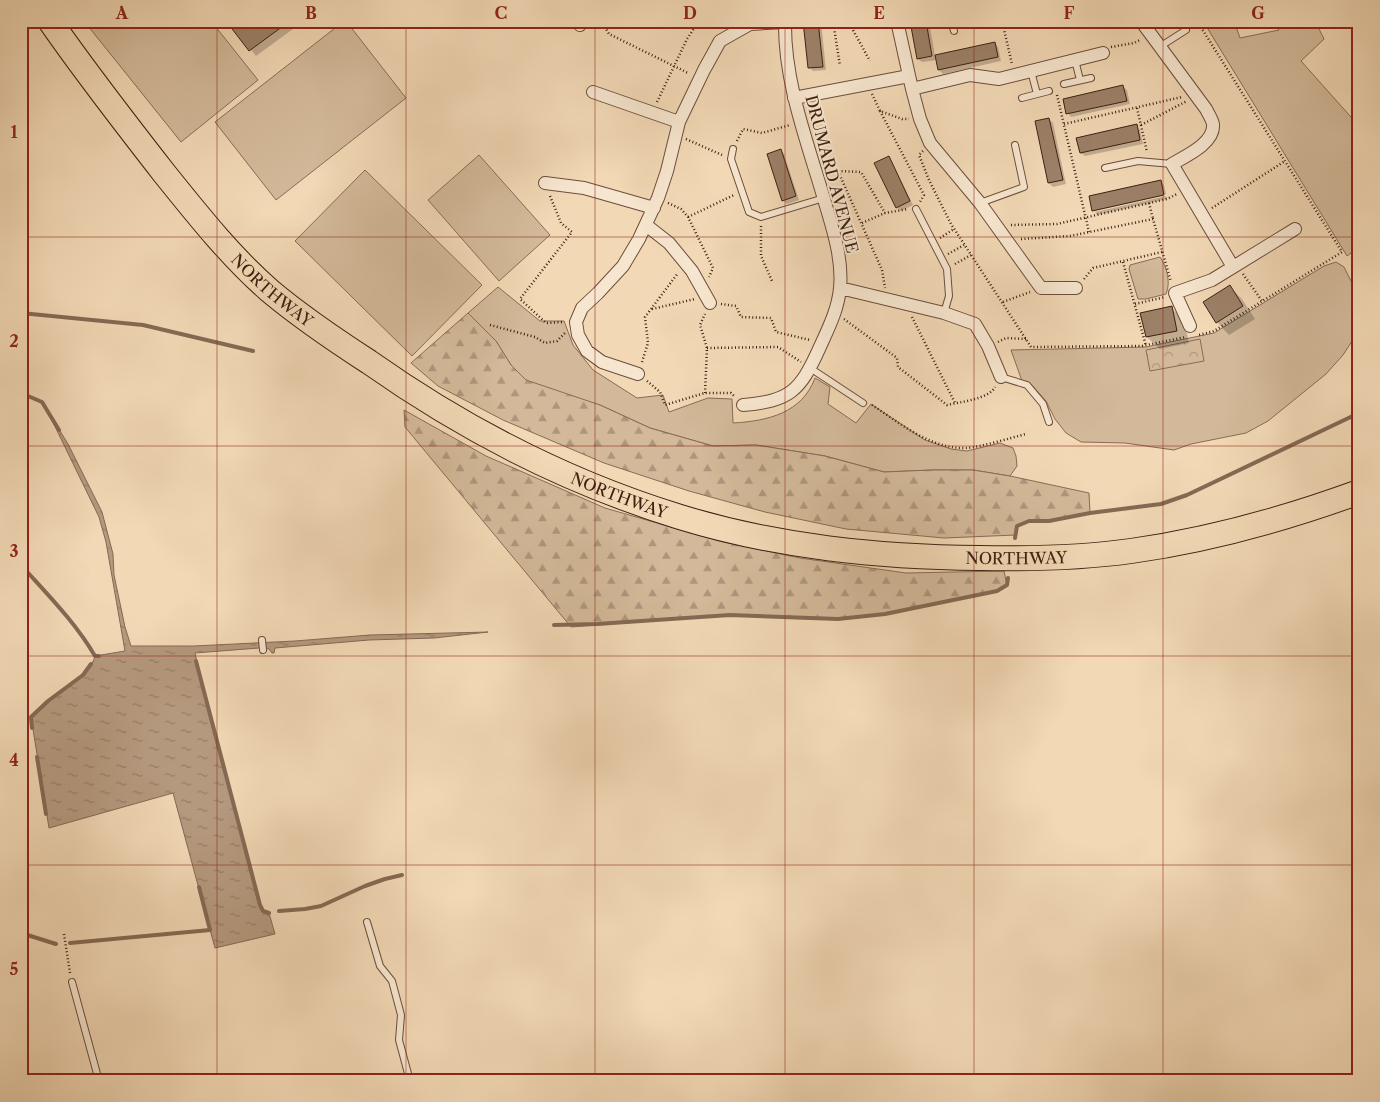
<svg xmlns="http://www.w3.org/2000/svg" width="1380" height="1102" viewBox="0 0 1380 1102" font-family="'Libre Caslon Text',serif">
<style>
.grass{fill:#d3b999;stroke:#886c56}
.forest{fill:url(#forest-firs);stroke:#886c56}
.park{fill:url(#park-crowns);stroke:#886c56}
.water{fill:url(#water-ripples);stroke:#856953}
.shadow{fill:#0003}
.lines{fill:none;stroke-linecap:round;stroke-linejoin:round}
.stream{stroke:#856953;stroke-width:4}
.building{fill:#9c8067;stroke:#3e2013}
.lane-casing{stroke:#6b4e3c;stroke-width:8}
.street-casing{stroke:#6b4e3c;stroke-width:14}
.highway-casing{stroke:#3e2013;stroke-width:26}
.path{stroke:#3e2013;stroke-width:2.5;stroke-dasharray:1 2.5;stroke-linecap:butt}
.lane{stroke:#f7e6cf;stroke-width:6}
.street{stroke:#f7e6cf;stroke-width:12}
.highway{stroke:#f2d8b5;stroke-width:24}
.grid{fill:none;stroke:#8f2418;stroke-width:1;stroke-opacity:0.55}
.labels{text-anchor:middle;stroke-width:4;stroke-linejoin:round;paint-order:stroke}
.street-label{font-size:16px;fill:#3e2013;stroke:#f7e6cf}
.neatline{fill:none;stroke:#8f2418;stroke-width:2}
.grid-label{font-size:16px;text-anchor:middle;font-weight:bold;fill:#8f2418}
</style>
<defs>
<pattern id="forest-firs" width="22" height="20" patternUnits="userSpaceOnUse" patternTransform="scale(1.25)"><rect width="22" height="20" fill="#d3b999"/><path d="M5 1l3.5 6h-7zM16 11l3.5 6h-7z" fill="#ad967c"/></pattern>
<pattern id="park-crowns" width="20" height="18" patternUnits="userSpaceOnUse" patternTransform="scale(1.25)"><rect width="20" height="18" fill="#d3b999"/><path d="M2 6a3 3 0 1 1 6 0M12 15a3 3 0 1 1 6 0" fill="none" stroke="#ad967c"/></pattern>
<pattern id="water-ripples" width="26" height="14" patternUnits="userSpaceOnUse" patternTransform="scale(1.25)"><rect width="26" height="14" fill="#b5997e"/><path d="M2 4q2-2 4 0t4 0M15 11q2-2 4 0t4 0" fill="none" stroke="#957c66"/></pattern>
</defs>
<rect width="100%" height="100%" fill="#f2d8b5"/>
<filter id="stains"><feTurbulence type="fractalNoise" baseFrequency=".004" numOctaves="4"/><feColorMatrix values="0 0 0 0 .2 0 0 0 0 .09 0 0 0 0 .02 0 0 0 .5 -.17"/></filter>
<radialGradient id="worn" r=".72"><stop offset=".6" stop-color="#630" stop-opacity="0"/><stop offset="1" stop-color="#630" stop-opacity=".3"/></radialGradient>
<path class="grass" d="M84 21H211L258 80 181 142Z
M344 21H346L406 98 276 200 215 122Z
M1203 21H1234L1240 38 1279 30 1274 21H1315L1324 39 1301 61 1359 126V155L1351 162 1359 185V247L1347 256Z
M479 155 550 235 499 281 428 200Z
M365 170 482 285 412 356 295 241Z
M1160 257C1167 267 1171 283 1166 294L1146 299H1138L1129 269 1130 265Z
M1336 262 1344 267 1359 297V328L1356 335 1343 355 1326 374 1268 421 1246 433 1191 444 1174 450 1125 443 1081 442 1066 433 1055 419 1046 401 1031 384 1022 381 1011 350 1146 347 1214 333 1324 266Z
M498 287 540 321H564L573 345 593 370 637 398 663 395 669 412 708 398 732 399 733 423C768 421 802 413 815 378L830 387 828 404 856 423 871 404 925 440 951 449 967 451 1000 443 1013 448 1016 456 1017 466 1010 476 973 470H932L884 472 825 456 756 445 713 446 650 428 600 405 544 391 526 380 511 365 496 341 468 313Z"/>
<path class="forest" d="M468 313 496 341 511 365 526 380 600 405 650 428 713 446 756 445 825 456 884 472 932 470H973L1010 476 1089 493 1090 513 1049 521H1029L1017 526 1016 535 944 538 846 529 765 512 689 491 604 463 503 420 438 386 411 363Z
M404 410 486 456 605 508 723 542 800 558 906 573 1004 571 1007 585 997 591 885 614 838 619 730 615 571 627 405 427Z"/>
<path class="park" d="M1200 339 1204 361 1150 371 1146 350Z"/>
<path class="water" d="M46 408 68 444 102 512 113 554 114 575 125 627 131 646H194L295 641 370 635 488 632 434 638 369 640 275 648 274 653H272L269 649 259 648 195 653 203 690 260 905 263 911 269 913 275 934 215 948 173 793 49 828 31 717C37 712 42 705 49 700 63 688 90 676 95 656L125 651 106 542 99 517Z"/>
<path class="shadow" d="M228 21H304L256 56Z
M805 21H821L826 70 813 71 809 67Z
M911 21H929L935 56 995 43 998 47 1001 61 943 74 939 70 937 60 922 62 918 59Z
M1123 87 1127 90 1130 104 1071 117 1068 113Z
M1049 119 1053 123 1066 184 1053 187 1049 183Z
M1136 126 1140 130 1143 144 1085 156 1081 153Z
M781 150 784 154 799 200 787 204 783 200Z
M888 158 892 162 913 205 901 211 897 207Z
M1160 181 1164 185 1166 194 1094 211 1090 197Z
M1166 196 1167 199 1097 215 1095 212Z
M1230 287 1242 299 1255 319 1229 335 1217 322Z
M1171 308 1184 320 1189 343 1160 349 1147 337Z"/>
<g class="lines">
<path class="stream" d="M21 313 143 325 253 351
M21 393 42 402 59 430
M1015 538 1017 526 1029 521H1049L1090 513 1161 504 1187 495 1359 413
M21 565C48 595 75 622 95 656H99
M554 625 597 624 730 615 838 619 885 614 997 591 1007 585 1008 578
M196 661 260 905 263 911 269 913
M32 728 31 717 48 701 83 675 91 664
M37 757 46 814
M279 911 305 909 321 906 365 886 385 879 402 875
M21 933 56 944
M70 943 210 930 199 887"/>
</g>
<path class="building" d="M226 21H290L249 51Z
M803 21H818L823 67 808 68Z
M910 21H926L932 56 917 59Z
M995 42 998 57 938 70 935 55Z
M1123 85 1127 101 1066 114 1063 99Z
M1049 118 1063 180 1048 183 1035 121Z
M1137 124 1140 140 1080 153 1076 138Z
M781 149 796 196 782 201 767 154Z
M889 156 910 201 896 208 874 163Z
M1161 180 1164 195 1092 211 1089 196Z
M1230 285 1243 306 1216 323 1203 302Z
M1172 306 1177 331 1146 337 1140 313Z"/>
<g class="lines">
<defs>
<path id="lane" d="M951 21 954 31
M1161 46 1186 30
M1075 60 1080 80
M1031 71 1037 94
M1064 84 1091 78
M1022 98 1049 91
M733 149 731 159 749 212 761 217 824 198
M1105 168 1138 161 1172 164
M980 203 1024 187 1015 145
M916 209 947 269 949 296 944 313
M810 368 863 403
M1001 377 1027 385 1043 404 1049 422
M262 640 263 650
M367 922 380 966 392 981 401 1015 399 1040 410 1081
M72 982 99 1081"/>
<path id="street" d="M579 21 580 25
M897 21 912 89 920 119 930 143 980 203 1041 288H1076
M1141 21 1206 109C1208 113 1212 119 1213 124 1215 143 1186 156 1172 164L1233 267
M912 89 970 75 999 79 1103 53
M593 92 679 122
M794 98 909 76
M545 183 584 188 654 208
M646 225 669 243 692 271 710 303
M840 288 944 313 975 324 988 346 1001 377
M1190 326 1175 293 1212 280 1295 229
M638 374 602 362 587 351 578 335 576 322 582 308 598 293 623 266 639 239 658 198 667 171 679 122 704 70 720 41 750 24 784 22
M743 405C790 401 800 391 819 349 828 329 838 310 840 288 843 258 832 227 824 199 807 141 784 82 785 21"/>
<g id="highway">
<path id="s1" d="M50 21C86 73 125 123 164 173 197 214 230 256 270 291 301 317 335 340 369 362 464 429 569 483 680 517 778 547 878 557 980 558 1030 559 1081 558 1131 551 1209 540 1285 519 1359 492"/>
</g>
</defs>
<use href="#lane" class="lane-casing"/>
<use href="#street" class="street-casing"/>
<use href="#highway" class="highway-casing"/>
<path class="path" d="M617 21 603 24 609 34 688 73
M709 21 722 25
M833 21 840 66
M848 21 870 61
M1002 21 1012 64
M1197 21 1342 252 1214 331 1199 335
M1352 21 1359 29
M1111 47 1134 43 1140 40
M872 94 880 111 902 119H909
M1057 95 1089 232
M657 102 687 39 699 21
M1137 108 1147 152
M880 111 924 195 920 202
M1064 124 1182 97
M1141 125 1187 101
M686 139 722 155
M737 141 743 129 762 133 790 125
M923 151 919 155 929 180 951 224 1031 347 1142 346 1186 337
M838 171 882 270 885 288
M828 174 838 171 861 172 885 213
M550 196 561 223 572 232 520 299 546 323 564 322
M668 203 681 209 688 217 713 268 709 277
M1149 203 1153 219
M1212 208 1285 161
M688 217 734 195
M862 223 885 213 908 209
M1011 225 1057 224 1167 199 1177 194
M761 226V256L772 281
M940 238 954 229
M1021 239 1070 236 1153 219 1171 282
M948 254 964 245
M1123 262 1146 346
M955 264 971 255
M1243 274 1262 301
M1084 279 1093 268 1162 252
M1003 302 1030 292
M721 304 736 306 741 317 771 318 776 332 810 340
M1135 304 1165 297
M652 309 695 299
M912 317 955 403
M844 319 897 358 898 367 947 405C960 402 989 399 995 387
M490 325 535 337 545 343 557 341 566 332
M998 342 1006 338 1026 339
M707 348 778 347 801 362
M642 362 648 343 645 317 678 273
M647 381 660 392 665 405 705 393H731L735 397
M705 393 707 348 700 325 705 314
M872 405C900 423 930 449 966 448 981 447 1010 438 1026 434
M64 934 70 973"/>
<use href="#lane" class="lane"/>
<use href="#street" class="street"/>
<use href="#highway" class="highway"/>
</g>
<path class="grid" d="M217 21V1081M406 21V1081M595 21V1081M785 21V1081M974 21V1081M1163 21V1081M21 237H1359M21 446H1359M21 656H1359M21 865H1359"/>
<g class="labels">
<g class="street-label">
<text transform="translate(832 174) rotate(75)" y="6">DRUMARD AVENUE</text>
<text dy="6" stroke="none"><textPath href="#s1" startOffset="350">NORTHWAY</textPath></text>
<text dy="6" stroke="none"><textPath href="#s1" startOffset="755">NORTHWAY</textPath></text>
<text dy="6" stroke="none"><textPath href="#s1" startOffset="1160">NORTHWAY</textPath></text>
</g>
</g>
<rect width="1380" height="1102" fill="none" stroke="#f2d8b5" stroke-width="55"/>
<rect x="28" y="28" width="1324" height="1046" class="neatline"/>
<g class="grid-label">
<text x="122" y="19">A</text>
<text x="311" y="19">B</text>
<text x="501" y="19">C</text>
<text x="690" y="19">D</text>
<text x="879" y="19">E</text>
<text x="1069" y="19">F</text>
<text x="1258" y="19">G</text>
<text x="14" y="138">1</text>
<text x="14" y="347">2</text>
<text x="14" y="557">3</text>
<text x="14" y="766">4</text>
<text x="14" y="975">5</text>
</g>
<rect width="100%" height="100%" filter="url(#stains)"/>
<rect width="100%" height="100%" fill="url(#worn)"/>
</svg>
